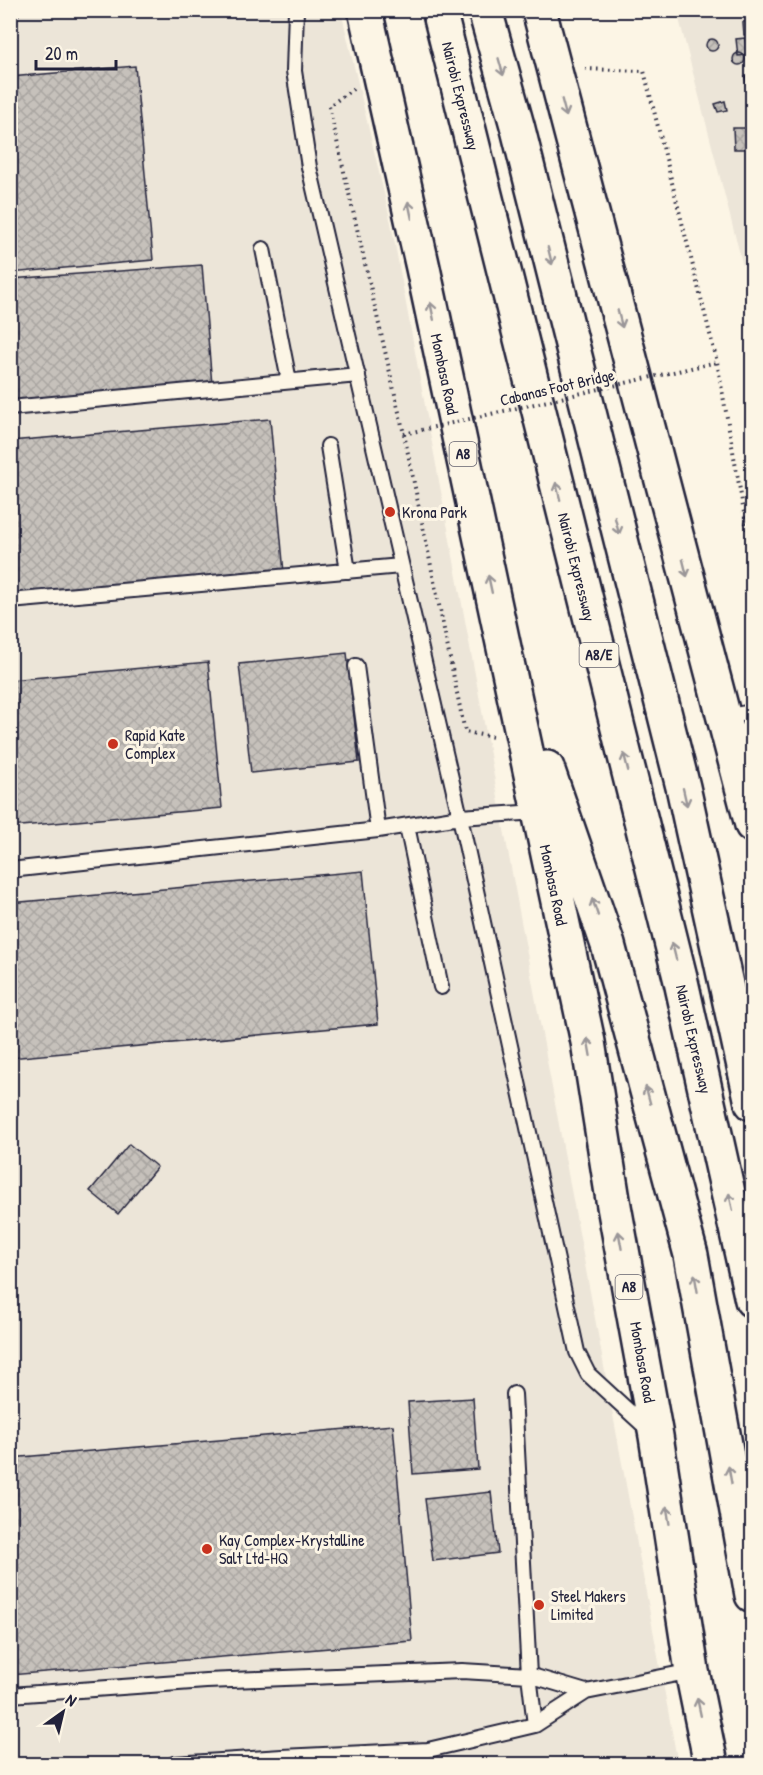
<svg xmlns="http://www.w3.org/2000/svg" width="763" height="1775" viewBox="0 0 763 1775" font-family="'Patrick Hand',sans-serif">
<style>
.built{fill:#ece5d8}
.building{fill:url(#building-cross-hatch);stroke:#22223b;stroke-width:1.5}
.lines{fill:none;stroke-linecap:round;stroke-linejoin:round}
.lane-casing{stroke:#22223b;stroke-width:18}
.highway-casing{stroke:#22223b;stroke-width:38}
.path{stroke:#22223b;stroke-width:4;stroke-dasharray:1.5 4.5;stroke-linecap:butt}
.lane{stroke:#fcf5e5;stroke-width:14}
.highway{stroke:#fcf5e5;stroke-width:33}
.path-bridge{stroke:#22223b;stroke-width:4;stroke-dasharray:1.5 4.5;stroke-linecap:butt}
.oneway{stroke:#9a9698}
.poi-dot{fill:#c8321e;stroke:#fcf5e5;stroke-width:2}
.labels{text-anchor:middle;stroke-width:6;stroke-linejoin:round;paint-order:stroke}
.shield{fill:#fcf5e5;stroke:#63616e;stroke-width:1.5}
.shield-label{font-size:15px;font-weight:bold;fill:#22223b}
.street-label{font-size:16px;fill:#22223b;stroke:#fcf5e5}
.poi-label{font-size:16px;fill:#22223b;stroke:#fcf5e5;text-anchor:start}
</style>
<defs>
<pattern id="building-cross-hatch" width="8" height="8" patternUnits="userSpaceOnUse" patternTransform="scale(1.5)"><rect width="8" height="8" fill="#c6c1bb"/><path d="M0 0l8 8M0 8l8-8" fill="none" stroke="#aaa6a2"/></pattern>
</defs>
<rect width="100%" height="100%" fill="#fcf5e5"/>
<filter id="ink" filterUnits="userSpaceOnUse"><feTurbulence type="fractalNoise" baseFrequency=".0167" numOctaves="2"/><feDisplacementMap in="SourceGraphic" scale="12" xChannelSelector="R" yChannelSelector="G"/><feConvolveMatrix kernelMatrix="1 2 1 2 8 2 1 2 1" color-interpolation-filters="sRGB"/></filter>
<g filter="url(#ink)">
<path class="built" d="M11 11H341L391 223 678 1764H11Z
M677 11H752V301Z"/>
<path class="building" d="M752 21V34L744 35 743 22Z
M745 38 747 55 738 56 736 39Z
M706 45a6 6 0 1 1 12 0a6 6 0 1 1-12 0Z
M733 59a6 6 0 1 1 12 0a6 6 0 1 1-12 0Z
M135 66 153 260 10 273V77Z
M752 76V94L748 95 745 77Z
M725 101 727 110 718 112 715 104Z
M733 128H746V149H734Z
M202 265 212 385 10 401V279Z
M270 419 284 573 10 597V441Z
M347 653 359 762 251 773 239 664Z
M208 662 222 808 10 827V680Z
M363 871 378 1024 10 1058V903Z
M129 1144 157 1167 118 1214 90 1191Z
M473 1398 478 1469 413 1474 408 1402Z
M393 1425 412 1641 10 1675V1458Z
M491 1492 498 1553 433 1561 425 1499Z"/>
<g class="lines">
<defs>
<path id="lane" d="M296 10 294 71 309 167 460 817 577 1352 588 1374 649 1430
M10 11 12 10
M263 249 289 381
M10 408 358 375
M328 446 348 571
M10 601 401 566
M356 666 378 830
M724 717 752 712
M407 826 441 987
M10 870 378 830 460 817 538 812
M514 1394 529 1675 535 1725
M10 1695 206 1681 462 1671 529 1675 586 1692
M174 1764 282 1757 428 1750 535 1725 586 1692 692 1671"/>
<path id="highway" d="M365 10 423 268 588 1042 614 1206 656 1436 692 1671 711 1764
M439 10 680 977 752 1300
M485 10 518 129 683 787 752 1103
M539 10 752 825
M547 768 608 945 691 1255 752 1595"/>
</defs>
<use href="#lane" class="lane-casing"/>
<use href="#highway" class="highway-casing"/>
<path class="path" d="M585 69 644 71 717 362 752 557
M353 89 329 106 404 434 465 732 493 737"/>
<use href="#lane" class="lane"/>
<use href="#highway" class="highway"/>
<path class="path-bridge" d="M404 434 717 362"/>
</g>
<defs><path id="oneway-shaft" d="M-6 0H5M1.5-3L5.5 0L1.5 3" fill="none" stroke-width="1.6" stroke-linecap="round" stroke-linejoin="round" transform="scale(1.5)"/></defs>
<g class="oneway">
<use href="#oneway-shaft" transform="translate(501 67) rotate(74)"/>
<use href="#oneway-shaft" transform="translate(564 108) rotate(75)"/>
<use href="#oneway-shaft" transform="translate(410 210) rotate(-102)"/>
<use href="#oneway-shaft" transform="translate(550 256) rotate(76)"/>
<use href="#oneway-shaft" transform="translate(432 311) rotate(-102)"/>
<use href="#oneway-shaft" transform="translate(620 319) rotate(75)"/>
<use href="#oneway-shaft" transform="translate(558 491) rotate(-104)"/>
<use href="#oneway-shaft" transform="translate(617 526) rotate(76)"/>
<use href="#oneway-shaft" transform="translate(685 568) rotate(76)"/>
<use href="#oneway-shaft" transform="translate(490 584) rotate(-102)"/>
<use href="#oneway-shaft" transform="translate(626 762) rotate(-104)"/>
<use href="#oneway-shaft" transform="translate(685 797) rotate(77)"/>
<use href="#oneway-shaft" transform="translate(595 907) rotate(-109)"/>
<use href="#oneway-shaft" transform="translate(674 951) rotate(-104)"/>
<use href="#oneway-shaft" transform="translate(589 1047) rotate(-100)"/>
<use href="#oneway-shaft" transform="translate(648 1095) rotate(-105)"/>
<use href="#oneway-shaft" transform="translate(731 1202) rotate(-103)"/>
<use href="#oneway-shaft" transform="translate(620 1240) rotate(-100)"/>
<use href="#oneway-shaft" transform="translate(696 1283) rotate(-100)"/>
<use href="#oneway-shaft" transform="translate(730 1475) rotate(-100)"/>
<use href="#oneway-shaft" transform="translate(668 1515) rotate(-99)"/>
<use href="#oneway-shaft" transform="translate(699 1707) rotate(-102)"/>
</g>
</g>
<g class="poi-dot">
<circle cx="390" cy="512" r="6"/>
<circle cx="113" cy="744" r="6"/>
<circle cx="207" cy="1549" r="6"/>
<circle cx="539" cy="1605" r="6"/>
</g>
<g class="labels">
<g class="shield">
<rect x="449.5" y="442" width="27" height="24" rx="4.5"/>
<rect x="579.5" y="643" width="39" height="24" rx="4.5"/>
<rect x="615.5" y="1275" width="27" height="24" rx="4.5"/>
</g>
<g class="shield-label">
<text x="463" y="459">A8</text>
<text x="599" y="660">A8/E</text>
<text x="629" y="1292">A8</text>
</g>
<g class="street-label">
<text transform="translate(461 96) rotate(76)" y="6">Nairobi Expressway</text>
<text transform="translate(445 374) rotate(78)" y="6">Mombasa Road</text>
<text transform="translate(557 387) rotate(-13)" y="6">Cabanas Foot Bridge</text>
<text transform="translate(577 567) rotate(76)" y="6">Nairobi Expressway</text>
<text transform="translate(554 885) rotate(78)" y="6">Mombasa Road</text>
<text transform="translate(694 1039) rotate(77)" y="6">Nairobi Expressway</text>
<text transform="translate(643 1362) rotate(80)" y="6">Mombasa Road</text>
</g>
<g class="poi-label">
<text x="402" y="518">Krona Park</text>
<text x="125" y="741">Rapid Kate<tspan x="125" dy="18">Complex</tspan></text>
<text x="219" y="1546">Kay Complex-Krystalline<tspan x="219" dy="18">Salt Ltd-HQ</tspan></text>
<text x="551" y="1602">Steel Makers<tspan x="551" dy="18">Limited</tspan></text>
</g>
</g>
<rect width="763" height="1775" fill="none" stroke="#fcf5e5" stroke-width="36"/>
<rect x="18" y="18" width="727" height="1739" fill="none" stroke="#22223b" stroke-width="2" filter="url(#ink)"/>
<g transform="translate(63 1712) rotate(34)" stroke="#fcf5e5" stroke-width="4.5" paint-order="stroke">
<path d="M0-4.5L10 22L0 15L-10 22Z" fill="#22223b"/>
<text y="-9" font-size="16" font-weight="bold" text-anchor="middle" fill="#22223b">N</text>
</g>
<path d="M36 60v9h80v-9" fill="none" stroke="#22223b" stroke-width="3"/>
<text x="45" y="60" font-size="18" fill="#22223b" stroke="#fcf5e5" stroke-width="4.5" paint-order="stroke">20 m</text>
</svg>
